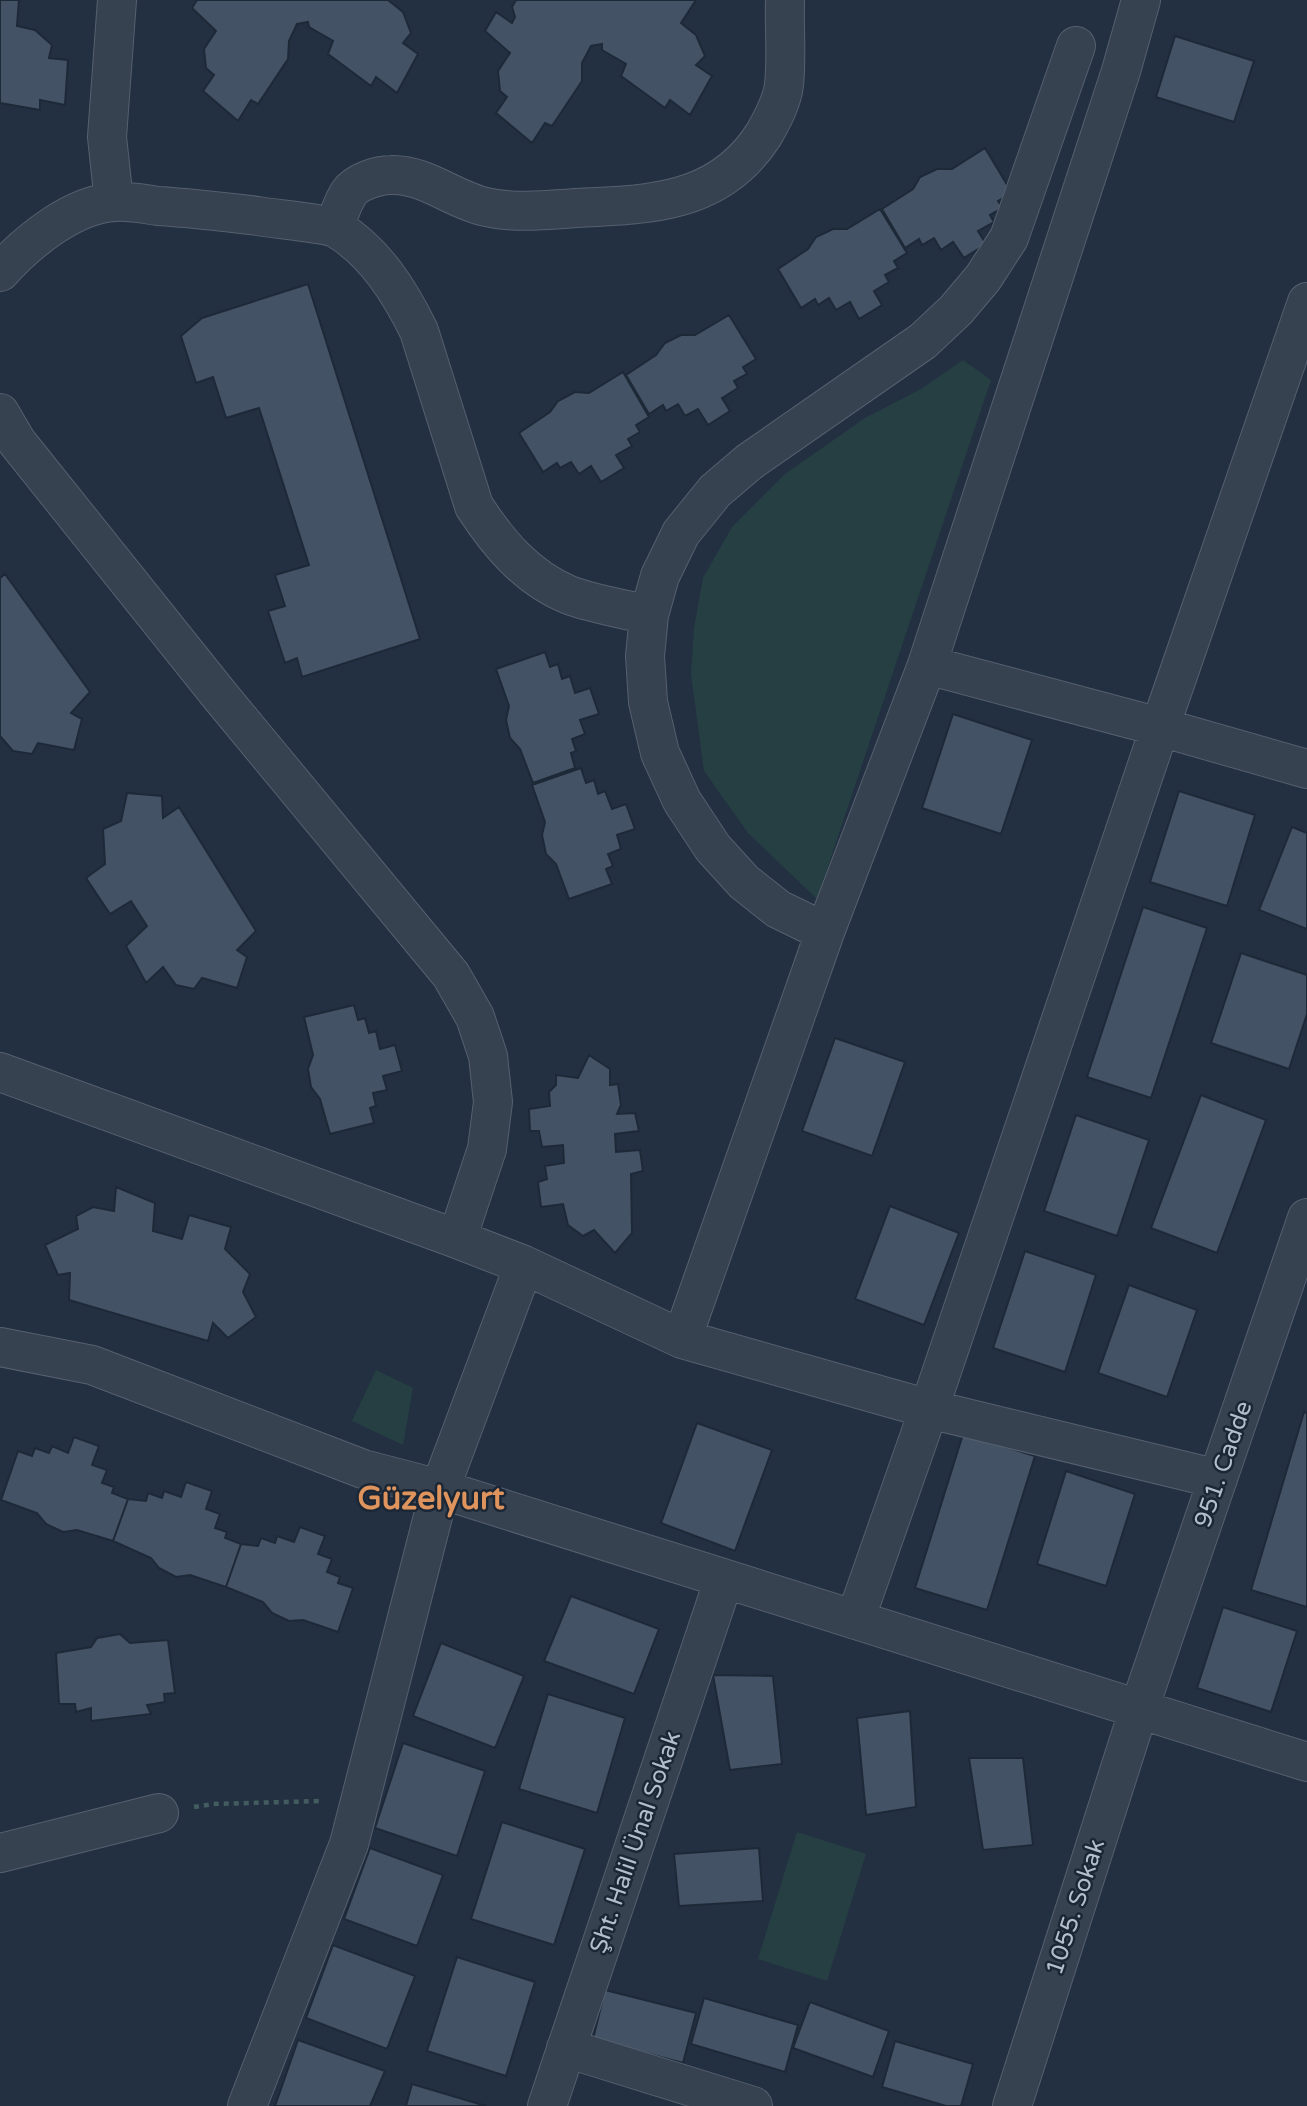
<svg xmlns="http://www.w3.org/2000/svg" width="1307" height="2106" viewBox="0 0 1307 2106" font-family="'Varela Round',sans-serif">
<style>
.green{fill:#253f43}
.building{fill:#445266;stroke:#1e2938;stroke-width:2}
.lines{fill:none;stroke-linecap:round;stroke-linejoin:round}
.minor-casing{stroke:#55606f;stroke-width:40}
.path{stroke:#435c5f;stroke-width:4.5;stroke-dasharray:5 5;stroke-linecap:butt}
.minor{stroke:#374251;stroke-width:38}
.labels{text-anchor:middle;stroke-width:5;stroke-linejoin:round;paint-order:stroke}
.street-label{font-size:24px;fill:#b4bdcc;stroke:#1c2736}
.district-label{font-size:32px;font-weight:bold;fill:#de945c;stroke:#1c2736}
</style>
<rect width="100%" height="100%" fill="#233042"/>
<path class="green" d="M963 360 991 380 817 899 748 833 704 771 691 674 694 628 703 578 732 527 785 474 865 418 921 389Z
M376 1370 413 1388 403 1445 352 1421Z
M797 1832 866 1854 827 1981 758 1959Z"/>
<path class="building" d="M0 0H19L17 26 35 30 52 45 49 58 68 60 65 105 40 100V110L0 103Z
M197 0H388L403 12 411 33 403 43 418 54 397 93 376 77 371 86 328 54 333 41 309 27 308 22 297 24 289 41 288 59 258 104 251 100 238 121 203 91 214 75 206 68 204 49 216 31 192 8Z
M516 0H696L681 23 696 35 705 56 696 65 712 76 690 115 670 100 665 108 621 76 626 64 602 50V44L591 46 582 63V81L552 126 545 123 532 143 496 113 507 97 500 91 498 71 510 53 485 31 496 12 512 23 515 17 512 7Z
M1175 36 1254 61 1234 122 1156 97Z
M985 148 1012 193 998 201 1003 208 990 215 994 222 978 231 986 244 964 258 953 242 941 250 934 238 922 245 919 239 905 248 882 209 913 189 920 177 937 169H952Z
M880 209 907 253 894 261 898 268 885 275 889 282 874 291 882 305 859 319 850 302 836 310 829 298 818 305 815 299 801 308 778 269 808 249 816 237 833 229H847Z
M308 284 420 639 302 677 297 658 285 663 268 611 285 606 275 575 309 565 259 408 226 418 213 377 196 383 181 336 202 318Z
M729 315 756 359 743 367 747 374 734 381 738 388 722 398 730 411 708 425 698 409 685 416 678 404 666 411 663 405 649 414 626 375 656 355 665 343 681 335H695Z
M623 372 649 417 636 425 640 432 628 439 632 446 616 455 624 468 601 482 591 466 579 474 571 462 560 468 557 463 543 472 519 433 550 412 558 401 575 392 589 393Z
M5 574 90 692 71 713 82 719 74 750 38 743 32 754 13 751 0 736V578Z
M545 652 550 667 558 664 562 679 570 676 575 693 590 688 599 714 580 720 585 734 572 739 576 751 571 753 575 768 533 783 520 749 510 738 506 720 509 706 496 669Z
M953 714 1032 740 1001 834 922 808Z
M581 768 586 783 594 780 598 794 605 791 612 809 626 804 635 829 617 835 621 849 608 854 613 866 606 869 612 884 569 899 556 864 546 854 542 835 545 822 532 785Z
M1179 791 1255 815 1227 906 1150 882Z
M127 793 162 796 163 818 179 807 256 931 237 950 247 957 237 988 202 978 194 989 176 985 163 967 146 983 126 946 147 926 131 901 110 914 86 878 105 864 103 829 121 821Z
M1292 827 1307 833V929L1259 910Z
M1143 907 1207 928 1151 1098 1087 1077Z
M1241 953 1307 975V1014L1289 1069 1211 1043Z
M354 1005 358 1020 365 1018 369 1033 376 1031 380 1049 395 1045 402 1071 383 1076 387 1090 373 1093 376 1106 370 1108 374 1123 330 1134 320 1099 311 1087 308 1069 313 1055 304 1017Z
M835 1038 905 1062 872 1156 802 1131Z
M589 1055 610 1069V1085L618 1084 621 1105 617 1114 635 1113 639 1131 615 1134 616 1152 640 1150 643 1171 631 1174 632 1233 615 1253 594 1230 583 1236 568 1225 563 1204 541 1207 538 1182 547 1179 545 1166 564 1163 563 1145 542 1147 539 1131H530L529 1109 550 1106 549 1092 556 1085V1075L578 1078Z
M1201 1095 1266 1120 1217 1253 1151 1228Z
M1076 1115 1149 1140 1117 1236 1044 1211Z
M116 1187 155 1203 153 1231 182 1239 189 1215 231 1227 225 1249 250 1274 243 1292 256 1317 228 1338 213 1323 208 1341 69 1300 70 1273 58 1275 45 1245 78 1229 76 1216 93 1207 114 1211Z
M890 1206 959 1233 924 1325 855 1299Z
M1025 1251 1096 1275 1065 1372 993 1348Z
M1129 1285 1197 1310 1167 1397 1098 1373Z
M1304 1412 1307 1413V1607L1251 1590Z
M697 1423 772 1450 735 1551 661 1523Z
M963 1434 1035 1456 987 1610 915 1588Z
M74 1437 99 1446 92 1465 107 1470 102 1483 114 1487 112 1493 128 1499 113 1541 77 1530 63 1532 46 1524 37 1513 1 1500 18 1451 32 1456 35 1448 49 1453 52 1446 68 1453Z
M1066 1471 1135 1494 1106 1586 1037 1564Z
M186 1482 212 1491 206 1509 220 1514 215 1528 227 1532 225 1538 241 1544 226 1587 190 1575 176 1577 159 1568 151 1558 113 1541 128 1499 146 1501 148 1493 162 1498 164 1491 181 1497Z
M300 1527 325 1536 318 1554 332 1559 327 1572 340 1577 338 1583 353 1588 338 1632 303 1620 289 1621 272 1613 263 1602 226 1587 241 1544 258 1546 261 1538 275 1543 277 1536 294 1542Z
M571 1596 659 1629 634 1694 544 1661Z
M1223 1607 1297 1631 1271 1712 1197 1688Z
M120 1634 130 1643 168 1640 175 1693 164 1694 165 1702 147 1705 151 1714 91 1721V1708L76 1712 75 1704H59L56 1653 91 1647 97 1638Z
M441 1643 524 1676 495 1748 413 1716Z
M713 1675 773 1676 782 1764 730 1770Z
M548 1694 625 1718 597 1813 519 1789Z
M910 1711 916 1807 866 1815 857 1718Z
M403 1743 485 1771 457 1856 375 1828Z
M969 1758H1023L1033 1845 983 1850Z
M502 1822 585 1849 554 1945 471 1919Z
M370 1848 443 1875 417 1946 344 1919Z
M759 1848 763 1901 679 1906 674 1854Z
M333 1945 415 1976 387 2049 306 2018Z
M457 1957 535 1982 506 2076 427 2051Z
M605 1990 696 2013 683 2063 593 2039Z
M704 1998 798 2025 785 2072 691 2044Z
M810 2002 889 2031 873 2077 793 2048Z
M298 2040 385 2071 370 2106H275Z
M895 2041 973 2064 961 2106H946L882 2087Z
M412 2084 486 2106H406Z"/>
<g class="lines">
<defs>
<path id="minor" d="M114 202 107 137 117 0
M334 227C339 216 342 203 349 193 356 182 378 175 391 175 426 174 453 200 486 207 520 215 562 208 597 207 665 204 725 196 764 134 772 120 782 102 784 85 787 57 784 28 785 0
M0 272C27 242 73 204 115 202 129 201 144 204 158 206 191 208 225 212 258 216 273 219 326 223 337 229 375 252 400 292 419 331L474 506C498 543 527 578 569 595 593 604 624 609 649 615
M0 413 17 442 221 697 451 975 475 1017 488 1056 493 1102 487 1149 457 1239
M927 665 1160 727 1307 769
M825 932 778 909 744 882 713 848 682 801 660 753 648 702 645 656 649 615 660 576 681 533 715 491 749 462 923 341 956 310 983 278 1009 238 1076 46
M0 1072 457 1239 524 1265 682 1339 929 1409 1218 1479
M682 1339 825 932 927 665 1121 71 1141 0
M0 1347 92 1365 363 1469 440 1489 1307 1762
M855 1620 929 1409 1160 727 1307 302
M0 1853 159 1813
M566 2048 753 2106
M247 2106 349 1844 440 1489 524 1265
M547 2106 724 1579
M1012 2106 1139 1709 1307 1218"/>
</defs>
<use href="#minor" class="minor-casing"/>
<path class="path" d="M194 1807 213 1804 322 1801"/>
<use href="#minor" class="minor"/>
</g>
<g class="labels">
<g class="street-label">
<text transform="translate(1223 1464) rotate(-71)" y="8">951. Cadde</text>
<text transform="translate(635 1842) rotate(-71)" y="8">Şht. Halil Ünal Sokak</text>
<text transform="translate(1075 1907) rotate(-72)" y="8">1055. Sokak</text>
</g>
<g class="district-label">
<text x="431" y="1509">Güzelyurt</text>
</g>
</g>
</svg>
